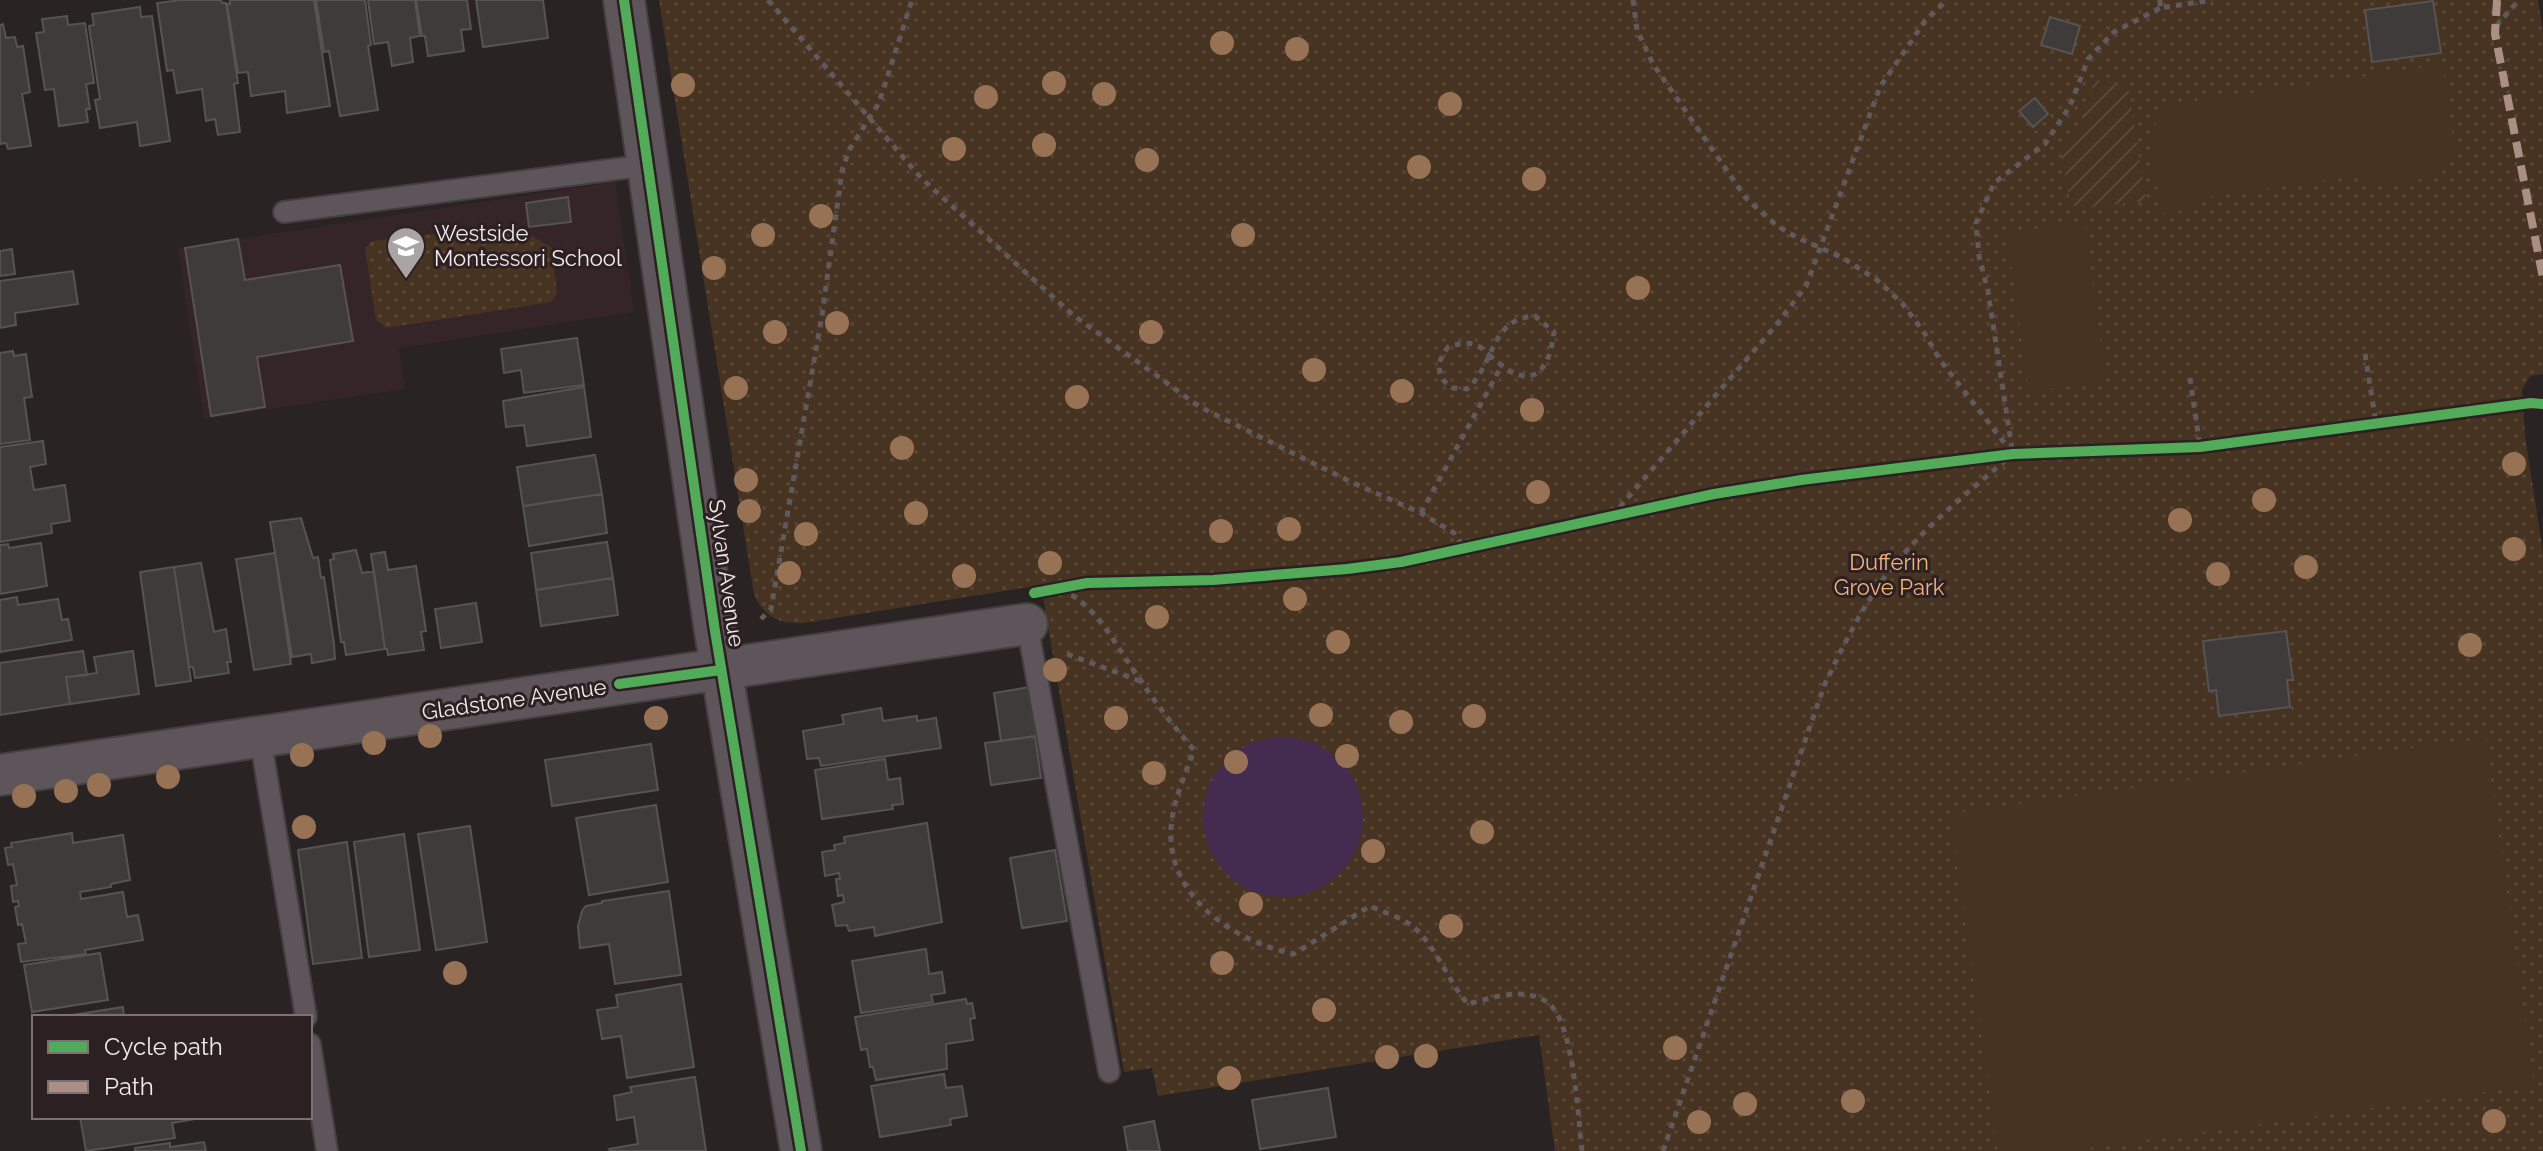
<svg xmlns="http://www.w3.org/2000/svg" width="2543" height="1151" viewBox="0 0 2543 1151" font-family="Raleway,sans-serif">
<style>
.built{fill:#352528}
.grass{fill:url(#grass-dots)}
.garden{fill:url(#garden-furrows)}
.pitch{fill:#473321}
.water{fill:#442c50}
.building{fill:#403b3b;stroke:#585353;stroke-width:2}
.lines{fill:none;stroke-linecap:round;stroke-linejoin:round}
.service-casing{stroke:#444041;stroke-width:24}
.minor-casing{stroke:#444041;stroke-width:44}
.path{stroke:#605a5c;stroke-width:5;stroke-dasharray:6 6;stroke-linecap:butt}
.service{stroke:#5d555a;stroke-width:20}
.minor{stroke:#5d555a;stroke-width:40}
.quiet{stroke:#ac8f84;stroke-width:8;stroke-dasharray:16 8;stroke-linecap:butt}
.cycleway-casing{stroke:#2c2022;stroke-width:15}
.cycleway{stroke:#51ab58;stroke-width:10}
.tree{fill:#987254}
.labels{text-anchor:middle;stroke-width:6;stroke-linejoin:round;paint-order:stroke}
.poi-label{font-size:22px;fill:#f1e9ea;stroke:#2c2022;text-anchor:start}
.park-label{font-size:22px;fill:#f2b37c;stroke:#2c2022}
.street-label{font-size:22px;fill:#f1e9ea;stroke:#2c2022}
</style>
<defs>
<pattern id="grass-dots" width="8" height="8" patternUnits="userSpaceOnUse" patternTransform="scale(2)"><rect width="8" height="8" fill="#473321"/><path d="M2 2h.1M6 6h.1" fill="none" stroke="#594737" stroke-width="1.8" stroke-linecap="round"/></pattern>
<pattern id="garden-furrows" width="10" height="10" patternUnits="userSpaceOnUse" patternTransform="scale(2)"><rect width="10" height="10" fill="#473321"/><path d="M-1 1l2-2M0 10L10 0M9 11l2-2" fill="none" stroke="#594737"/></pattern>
</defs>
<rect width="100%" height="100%" fill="#292324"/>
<path class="built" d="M615 182 634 312 399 348 405 389 204 419 178 248Z"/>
<path class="grass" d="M659 0H2538L2543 32V374L2530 376 2522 390 2525 436 2543 552V1151H1555L1539 1035 1158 1096 1152 1068 1124 1072 1041 585 804 623C779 623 765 619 754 594Z
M514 225 552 248 557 293 551 302 386 328 376 320 365 248 372 241Z"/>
<path class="garden" d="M2095 79 2129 91 2146 201 2078 209 2070 202 2060 146 2079 128Z"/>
<path class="pitch" d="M2443 65 2454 147 2449 162 2437 177 2371 186 2362 175 2194 199 2188 209 2162 213C2156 178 2136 125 2174 104Z
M2084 221 2106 381 2029 392 2007 233Z
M2485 738 2534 1085 2068 1151H1998L1950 814Z"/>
<path class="water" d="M1203 817a80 80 0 1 1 160 0a80 80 0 1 1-160 0Z"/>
<path class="building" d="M181 0H221L222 3H226L238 83 234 84 240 132 218 135 215 119 206 121 202 89 177 93 173 70 167 71 157 3Z
M230 0H314L330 106 287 113 285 91 251 96 248 72 238 73 227 4H230Z
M316 0H365L371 45 368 46 378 110 340 116 329 51 324 52Z
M368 0H415L420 36 410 38 413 62 392 66 388 42 374 44Z
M416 0H467L471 29 461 30 464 51 428 56 425 36H422Z
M476 0H543L548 38 483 47Z
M2433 1 2441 53 2372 62 2365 10Z
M140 7 141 17 152 16 170 141 140 146 137 122 100 128 95 100 100 99 89 26 94 25 92 14Z
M67 16 68 25 85 23 94 83 86 84 90 109H86L88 122 59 126 54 89 45 90 36 33 44 32 42 19Z
M2050 17 2080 26 2072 54 2041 45Z
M3 24 6 38 15 37 17 47 23 46 30 92 22 94 31 146 8 149 6 143 0 144V25Z
M2035 98 2048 114 2033 127 2019 111Z
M568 197 571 222 529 227 526 203Z
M238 239 245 280 340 265 353 341 257 357 265 407 211 416 185 248Z
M12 249 15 274 0 276V251Z
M73 271 78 304 15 313 16 325 0 328V281Z
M577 338 584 385 524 393 521 370 504 373 501 349Z
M13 351 14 356 26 354 32 397 24 398 30 440 0 444V353Z
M584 387 591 437 527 446 524 425 506 427 503 401Z
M43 441 46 464 30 467 34 490 65 485 70 521 51 524 52 533 0 542V447Z
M595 455 602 494 523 506 517 467Z
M602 494 607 533 529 546 523 506Z
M301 518 313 558 318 557 321 578 324 577 334 644 335 659 312 663 311 654 292 657 270 522Z
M607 542 613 578 536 590 531 553Z
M41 543 47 586 0 594V545L8 544 9 548Z
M356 550 362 573 374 571 385 649 346 655 344 642H341L330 560 334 559 333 554Z
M385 552 388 570 416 566 426 631 421 632 424 650 388 655 387 649H385L371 554Z
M275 553 291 664 254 670 236 559Z
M201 563 214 632 226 629 231 662H227L229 673 195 678 193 667H189L174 567Z
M174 567 191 681 156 686 140 572Z
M613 578 618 615 541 626 536 590Z
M17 597 18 605 58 599 62 620 68 619 72 640 0 652V600Z
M476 603 482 642 441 648 435 609Z
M2286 631 2293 680H2287L2290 707 2219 716 2216 690 2209 691 2203 641Z
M83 651 87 675 66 677 70 704 0 715V663Z
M133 651 139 694 70 704 66 677 97 673 94 657Z
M1030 687 1037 736 1001 741 994 693Z
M881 708 883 721 917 716V721L936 718 941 748 821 766 819 758 807 759 803 731 844 724 842 715Z
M1035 736 1041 778 991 785 985 743Z
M651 744 658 790 552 806 545 760Z
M885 759 888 780 900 778 903 804 892 805 893 809 822 819 815 770Z
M656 805 668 882 589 895 576 818Z
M927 823 942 922 875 936 874 927 849 931 847 925 836 926 832 905 844 902 843 895 838 896 836 879H840L839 873 825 876 822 852 835 850 834 845 845 843 844 837Z
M470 826 487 942 436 950 418 834Z
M72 833 73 843 123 835 130 880 111 884V887L80 892 81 899 123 892 127 917 138 915 143 940 85 950 86 954 21 962 18 944 26 943 22 924 18 925 15 907 19 906 18 901 13 902 11 886 17 885 13 864 8 865 5 848 12 847 11 843Z
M404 834 420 950 369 957 354 842Z
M347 842 362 958 313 964 298 850Z
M1055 850 1067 921 1022 928 1010 858Z
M669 891 681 975 615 984 609 944 580 948 578 926 582 911 586 906 602 903V901Z
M926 949 929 974 942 972 945 993 931 995 933 1002 861 1013 852 961Z
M100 953 108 1000 32 1012 24 965Z
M681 984 694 1067 627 1078 621 1036 602 1039 597 1010 618 1007 616 995Z
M966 999 967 1004 972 1003 975 1018 970 1019 973 1040 946 1044 947 1069 876 1080 873 1067H870L867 1049 861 1050 855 1017Z
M123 1007 124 1017H60Z
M944 1074 946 1088 962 1086 967 1116 950 1119 951 1125 880 1137 871 1086Z
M695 1077 706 1151H610L609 1149 638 1144 634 1117 617 1120 614 1096 632 1092 630 1087Z
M1328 1088 1336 1137 1260 1149 1252 1100Z
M80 1117H196V1119L172 1123 175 1138 86 1151Z
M1154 1121 1160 1151H1128L1124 1127Z
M204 1142 206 1151H135V1148L170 1143V1147Z"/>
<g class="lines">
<defs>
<path id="service" d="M284 212 648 165
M1027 624 1109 1072
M260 736 306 1017
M310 1044 327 1151"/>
<path id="minor" d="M624 0 715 631 801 1151
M0 775 1027 624"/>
</defs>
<use href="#service" class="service-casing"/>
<use href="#minor" class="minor-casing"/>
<path class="path" d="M768 0 921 178 1073 315 1200 407 1351 482 1421 513 1454 533 1464 548
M1633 0 1637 30 1653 64 1746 198 1776 225 1796 237 1843 258 1877 280 1902 303 1925 334 1940 360 2013 454
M2160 0V8L2212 0
M2496 26 2519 0
M2365 354 2376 423
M1489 355C1497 361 1507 371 1516 374 1544 385 1552 351 1554 332L1535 316C1490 318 1495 365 1467 389L1453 388C1435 378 1436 362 1448 347 1466 341 1476 341 1489 355
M2190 378 2200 447
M2012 449 1988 291 1979 256 1976 223 1994 183 2045 144 2070 106 2088 59 2114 32 2160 8
M1421 513 1502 365
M1612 516 1777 324 1806 286 1880 87 1925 21 1947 0
M1061 589C1100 608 1116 647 1141 681 1157 705 1175 728 1194 750 1185 775 1173 801 1171 828 1167 897 1233 941 1294 954L1370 906C1383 912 1400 917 1411 925 1434 942 1449 983 1468 1004 1492 998 1523 986 1547 1002 1574 1020 1578 1118 1582 1151
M761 619 771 609 822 315 842 171 849 150 879 103 912 0
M1067 654 1140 681
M1663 1151 1824 686C1844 644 1865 600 1895 564 1930 522 1972 489 2013 454"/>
<use href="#service" class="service"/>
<use href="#minor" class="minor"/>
<path class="quiet" d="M2497 0 2495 34 2543 278"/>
<defs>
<path id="cycleway" d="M624 0 715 631 801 1151
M1034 593 1087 583 1213 580 1347 569 1401 562 1714 494 1801 480 2013 454 2200 447 2531 403 2543 404
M619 684 721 670"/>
</defs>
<use href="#cycleway" class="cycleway-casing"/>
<use href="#cycleway" class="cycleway"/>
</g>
<g class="tree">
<circle cx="1222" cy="43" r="12"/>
<circle cx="1297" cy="49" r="12"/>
<circle cx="1054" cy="83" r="12"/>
<circle cx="683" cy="85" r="12"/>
<circle cx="1104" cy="94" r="12"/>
<circle cx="986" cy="97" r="12"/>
<circle cx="1450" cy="104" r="12"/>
<circle cx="1044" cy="145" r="12"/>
<circle cx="954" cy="149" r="12"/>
<circle cx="1147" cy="160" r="12"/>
<circle cx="1419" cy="167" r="12"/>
<circle cx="1534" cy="179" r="12"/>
<circle cx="821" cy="216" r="12"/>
<circle cx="763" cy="235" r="12"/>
<circle cx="1243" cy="235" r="12"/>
<circle cx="714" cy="268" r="12"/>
<circle cx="1638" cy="288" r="12"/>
<circle cx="837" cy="323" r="12"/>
<circle cx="775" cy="332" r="12"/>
<circle cx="1151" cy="332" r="12"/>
<circle cx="1314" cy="370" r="12"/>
<circle cx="736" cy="388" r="12"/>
<circle cx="1402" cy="391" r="12"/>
<circle cx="1077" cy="397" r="12"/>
<circle cx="1532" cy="410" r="12"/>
<circle cx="902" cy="448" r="12"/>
<circle cx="2514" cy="464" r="12"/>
<circle cx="746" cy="480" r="12"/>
<circle cx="1538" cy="492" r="12"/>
<circle cx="2264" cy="500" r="12"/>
<circle cx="749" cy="511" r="12"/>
<circle cx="916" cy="513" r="12"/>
<circle cx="2180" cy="520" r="12"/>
<circle cx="1289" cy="529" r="12"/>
<circle cx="1221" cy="531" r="12"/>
<circle cx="806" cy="534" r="12"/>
<circle cx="2514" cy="549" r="12"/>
<circle cx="1050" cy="563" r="12"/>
<circle cx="2306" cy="567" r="12"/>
<circle cx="789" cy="573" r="12"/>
<circle cx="2218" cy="574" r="12"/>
<circle cx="964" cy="576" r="12"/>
<circle cx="1295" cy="599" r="12"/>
<circle cx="1157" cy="617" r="12"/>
<circle cx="1338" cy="642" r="12"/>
<circle cx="2470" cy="645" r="12"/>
<circle cx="1055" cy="670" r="12"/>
<circle cx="1321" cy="715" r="12"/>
<circle cx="1474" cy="716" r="12"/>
<circle cx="656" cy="718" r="12"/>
<circle cx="1116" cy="718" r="12"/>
<circle cx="1401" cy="722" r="12"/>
<circle cx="430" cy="736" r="12"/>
<circle cx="374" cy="743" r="12"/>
<circle cx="302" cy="755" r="12"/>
<circle cx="1347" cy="756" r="12"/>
<circle cx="1236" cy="762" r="12"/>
<circle cx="1154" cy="773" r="12"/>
<circle cx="168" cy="777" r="12"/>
<circle cx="99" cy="785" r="12"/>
<circle cx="66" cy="791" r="12"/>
<circle cx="24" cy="796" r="12"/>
<circle cx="304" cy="827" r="12"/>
<circle cx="1482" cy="832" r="12"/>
<circle cx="1373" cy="851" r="12"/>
<circle cx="1251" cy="904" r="12"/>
<circle cx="1451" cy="926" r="12"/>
<circle cx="1222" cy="963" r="12"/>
<circle cx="455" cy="973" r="12"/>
<circle cx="1324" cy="1010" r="12"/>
<circle cx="1675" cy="1048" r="12"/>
<circle cx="1426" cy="1056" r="12"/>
<circle cx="1387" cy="1057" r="12"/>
<circle cx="1229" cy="1078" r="12"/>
<circle cx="1853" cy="1101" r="12"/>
<circle cx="1745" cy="1104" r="12"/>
<circle cx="2494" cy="1121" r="12"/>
<circle cx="1699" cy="1122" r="12"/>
</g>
<defs>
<symbol id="school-pin" viewBox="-11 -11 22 30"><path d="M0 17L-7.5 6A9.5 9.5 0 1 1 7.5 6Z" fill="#aba4a5" stroke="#2c2022"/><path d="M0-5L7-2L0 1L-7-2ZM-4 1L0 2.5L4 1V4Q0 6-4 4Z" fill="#fff"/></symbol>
</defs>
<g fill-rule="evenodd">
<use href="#school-pin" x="384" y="224" width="44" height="60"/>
</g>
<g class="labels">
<g class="poi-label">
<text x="434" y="241">Westside<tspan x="434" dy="25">Montessori School</tspan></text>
</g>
<g class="park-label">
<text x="1889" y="570">Dufferin<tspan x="1889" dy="25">Grove Park</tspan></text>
</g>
<g class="street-label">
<text transform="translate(727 573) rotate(82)" y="8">Sylvan Avenue</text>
<text transform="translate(514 699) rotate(-8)" y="8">Gladstone Avenue</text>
</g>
</g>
<rect x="32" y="1015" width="280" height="104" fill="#2c2022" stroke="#7b7072" stroke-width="2"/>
<rect x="48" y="1041" width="40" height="12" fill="#51ab58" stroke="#7b7072" stroke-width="2"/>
<text x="104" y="1055" font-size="24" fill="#f1e9ea">Cycle path</text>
<rect x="48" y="1081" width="40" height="12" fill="#ac8f84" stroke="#7b7072" stroke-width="2"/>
<text x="104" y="1095" font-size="24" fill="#f1e9ea">Path</text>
</svg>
